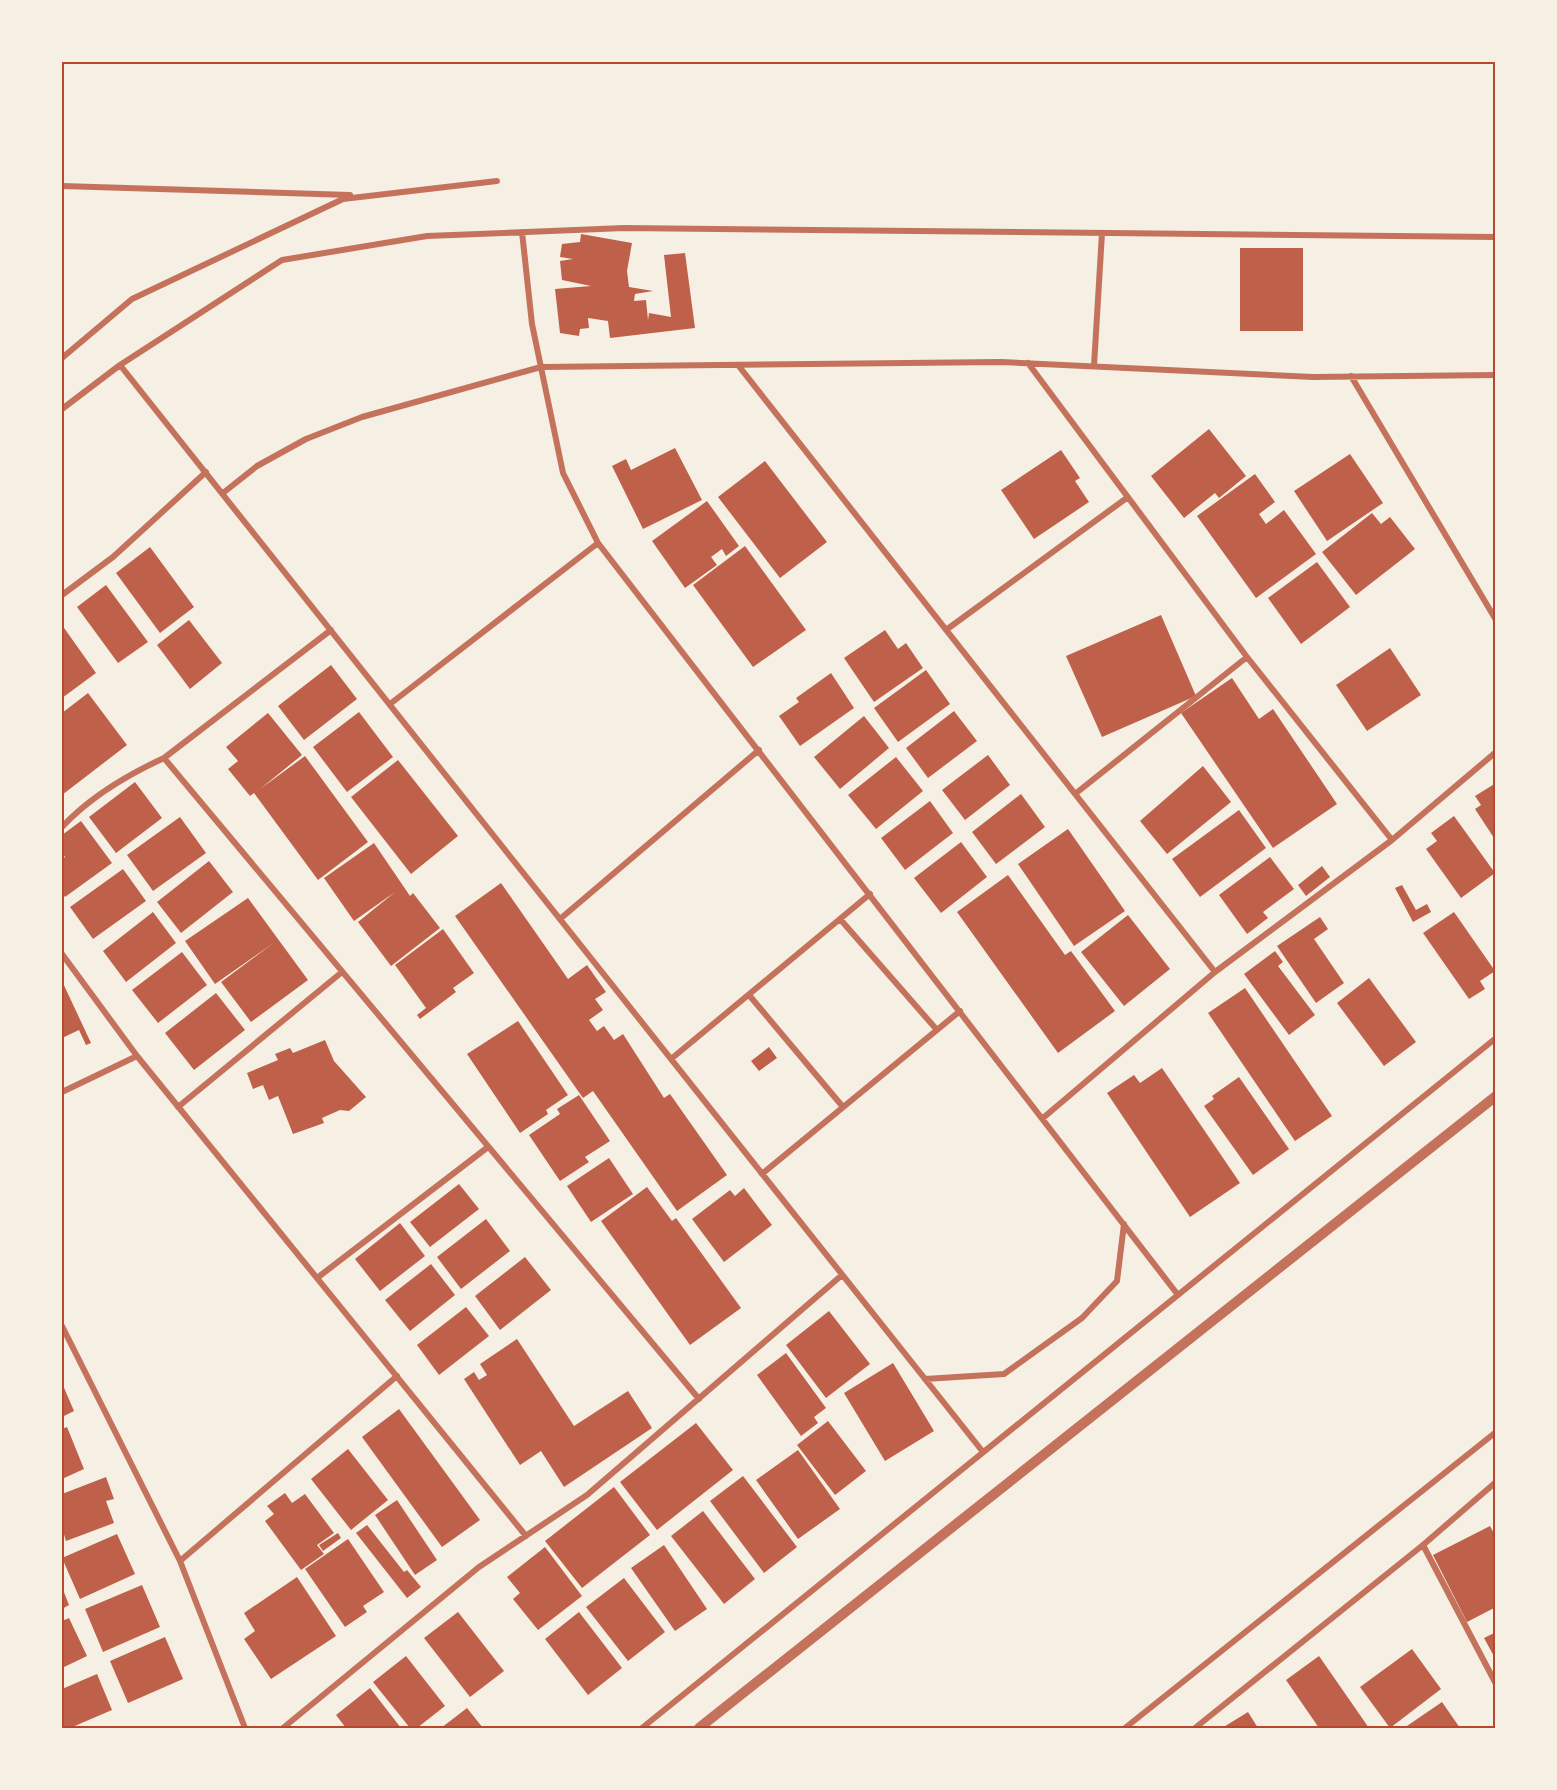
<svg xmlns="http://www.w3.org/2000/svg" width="1557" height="1790" viewBox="0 0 1557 1790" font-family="Poppins,sans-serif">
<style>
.building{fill:#bf614a}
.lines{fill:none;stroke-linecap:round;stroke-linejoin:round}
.minor{stroke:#c5725c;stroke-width:6}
.tertiary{stroke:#c5725c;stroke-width:10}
.neatline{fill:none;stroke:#b5482f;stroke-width:2}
</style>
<rect width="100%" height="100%" fill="#f6efe4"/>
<path class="building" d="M581 234 632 243 627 271 629 287 653 291 635 294 634 301 646 300 648 320 649 313 671 317 664 255 685 253 695 328 610 338 608 321 588 318 589 328 580 329 579 336 560 333 555 289 591 286 562 280 560 261 573 259 560 257 562 244 580 242Z
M1240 248H1303V331H1240Z
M1209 429 1246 476 1219 498 1215 493 1184 518 1151 476Z
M675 448 702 500 643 529 612 466 626 459 631 470Z
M1061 450 1080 478 1075 481 1089 502 1034 539 1001 490Z
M1350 454 1383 503 1327 541 1294 491Z
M765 461 827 542 780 578 718 497Z
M1255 474 1275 502 1259 514 1266 524 1284 510 1316 554 1256 598 1197 516Z
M707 501 739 546 726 556 722 549 711 557 717 565 685 588 652 541Z
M1372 513 1381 524 1390 517 1415 549 1356 595 1322 552Z
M745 546 806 630 753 667 693 585Z
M150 547 194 607 160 633 116 573Z
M1317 562 1350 607 1301 644 1268 598Z
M106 585 148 642 118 663 77 607Z
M1161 615 1196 696 1102 737 1066 656Z
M189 620 222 663 190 689 157 645Z
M62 625 96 673 62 698Z
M885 630 898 649 906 643 923 668 874 702 844 658Z
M1390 648 1421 695 1367 731 1336 685Z
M331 665 357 699 304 740 278 706Z
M926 670 950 704 898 742 874 708Z
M831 673 854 708 800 746 779 716 799 702 796 698Z
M1232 678 1259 719 1273 709 1337 804 1273 848 1181 713Z
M88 693 127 745 62 795V713Z
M954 711 977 741 928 778 906 748Z
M359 712 393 757 347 792 313 747Z
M268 713 302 755 260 789 305 756 368 842 318 880 254 793 250 796 228 769 238 761 226 747Z
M864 716 889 748 840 789 814 757Z
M988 755 1010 785 965 820 942 790Z
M896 757 923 791 876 829 848 795Z
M398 760 458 836 411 874 351 797Z
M1203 766 1231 802 1167 854 1140 821Z
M135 782 162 818 116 853 89 817Z
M1496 783V841L1475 809 1481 805 1475 796Z
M1021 794 1045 827 996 864 972 832Z
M930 801 953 833 905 870 881 838Z
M1239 810 1266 848 1200 897 1172 859Z
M1454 816 1495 873 1461 898 1426 849 1437 841 1431 833Z
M180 817 206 853 153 891 127 855Z
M81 821 112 863 65 897 62 892V859L65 857 62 852V835Z
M1068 829 1125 911 1074 946 1018 864Z
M961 842 987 877 941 913 914 878Z
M374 843 410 896 413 893 440 928 391 966 358 922 395 892 354 921 324 878Z
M1270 857 1294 889 1263 912 1268 918 1247 934 1219 895Z
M209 861 233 892 181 933 157 902Z
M1322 866 1330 877 1306 896 1298 885Z
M123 869 146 901 93 939 70 907Z
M1008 875 1065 955 1071 951 1115 1011 1058 1053 957 912Z
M501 883 568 979 587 965 606 992 595 999 603 1010 589 1020 597 1031 604 1026 614 1040 623 1034 664 1098 670 1094 727 1175 677 1211 593 1091 583 1098 455 916Z
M1402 885 1416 910 1427 904 1431 912 1413 922 1395 888Z
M248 898 308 980 251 1022 221 982 275 942 215 984 185 941Z
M153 912 176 943 126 982 103 951Z
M1454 912 1495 971 1480 981 1485 989 1469 999 1423 933Z
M1128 915 1170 969 1124 1006 1081 952Z
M1320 917 1328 929 1314 939 1344 983 1316 1003 1277 946Z
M443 929 474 973 453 988 456 992 420 1019 417 1015 426 1008 395 965Z
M1275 951 1283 962 1278 966 1315 1015 1289 1035 1244 974Z
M182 952 207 985 158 1023 132 990Z
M1369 978 1416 1042 1384 1066 1337 1003Z
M62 981 91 1043 86 1045 79 1030 62 1038Z
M1245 988 1332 1116 1295 1141 1208 1013Z
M216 993 245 1030 194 1070 165 1033Z
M518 1021 568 1095 546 1110 548 1114 520 1133 467 1054Z
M325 1040 334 1061 366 1097 349 1111 340 1110 322 1118 324 1123 293 1134 278 1096 269 1100 263 1085 253 1089 247 1073 278 1060 275 1054 290 1048 293 1053Z
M769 1047 777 1058 759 1071 751 1061Z
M1162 1068 1240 1183 1190 1217 1107 1093 1134 1075 1140 1083Z
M1239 1077 1289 1149 1253 1175 1204 1106 1214 1099 1212 1096Z
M579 1095 610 1141 585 1157 589 1162 560 1181 529 1135 560 1114 557 1109Z
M609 1158 633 1194 591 1222 567 1186Z
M459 1184 479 1209 430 1247 410 1222Z
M647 1187 672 1221 676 1218 741 1308 690 1345 601 1221Z
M744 1188 772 1225 724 1262 692 1219 730 1190 735 1196Z
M486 1219 510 1251 461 1289 437 1257Z
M400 1223 425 1256 380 1291 355 1259Z
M525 1257 551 1290 500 1330 475 1296Z
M431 1264 455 1295 410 1331 385 1300Z
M466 1307 489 1336 439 1375 417 1345Z
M829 1311 870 1364 826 1398 786 1345Z
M517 1339 574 1426 628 1391 652 1428 564 1487 541 1451 520 1465 464 1379 474 1372 479 1380 487 1375 480 1364Z
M786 1353 826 1408 814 1417 818 1423 801 1436 757 1375Z
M893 1363 934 1431 885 1461 844 1393Z
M62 1383 74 1411 62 1417Z
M399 1409 480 1520 442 1547 362 1437Z
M828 1421 866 1471 835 1495 797 1445Z
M696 1423 733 1470 657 1530 620 1482Z
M67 1427 84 1469 62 1479V1429Z
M348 1449 388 1500 351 1530 311 1479Z
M798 1450 840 1509 798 1539 756 1480Z
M743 1476 797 1547 764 1573 710 1501Z
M106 1477 114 1499 106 1501 114 1523 66 1541 62 1528V1494Z
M614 1487 650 1535 582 1588 545 1541Z
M285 1493 292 1503 305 1494 334 1533 317 1545 324 1554 301 1570 265 1521 274 1514 267 1506Z
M397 1500 437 1560 415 1575 375 1515Z
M703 1511 755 1579 724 1604 671 1536Z
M367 1525 404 1572 407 1570 421 1587 407 1598 356 1533Z
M1490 1526 1496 1537V1607L1467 1622 1433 1555Z
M338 1533 341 1538 323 1551 319 1545Z
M117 1534 135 1574 80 1599 62 1558Z
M348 1539 384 1592 363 1606 367 1612 345 1627 305 1569Z
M664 1545 707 1609 675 1631 631 1568Z
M545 1547 582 1596 538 1630 513 1599 520 1593 507 1577Z
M297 1577 336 1636 271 1679 244 1639 255 1631 244 1613Z
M624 1578 665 1632 628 1661 586 1607Z
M142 1585 160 1627 103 1652 85 1609Z
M62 1587 69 1605 62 1609Z
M458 1612 504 1671 470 1697 424 1638Z
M579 1612 622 1668 588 1695 545 1639Z
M69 1618 87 1656 62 1668V1621Z
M1496 1632V1660L1484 1638Z
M165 1637 183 1679 128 1703 110 1661Z
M1412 1649 1441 1689 1390 1728 1360 1687Z
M406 1656 445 1706 417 1728H410L373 1682Z
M1319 1656 1369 1728H1319L1286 1680Z
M97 1674 112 1710 70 1728H62V1689Z
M370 1688 401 1728H346L336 1715Z
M1442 1702 1460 1728H1404Z
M467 1708 483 1728H441Z
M1248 1712 1258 1728H1222Z"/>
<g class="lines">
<path class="minor" d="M62 186 350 195
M522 232 532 324 563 473 598 543 1178 1295
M62 358 132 299 343 199 497 181
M1028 363 1247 657 1392 840
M120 365 983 1452
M738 365 1215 972
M1094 366 1102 233
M1351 376 1496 620
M62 409 120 365 282 260 427 236 624 228 1496 237
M223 493 257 466 306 439 362 417 541 367 1001 362 1313 377 1496 375
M62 595 113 557 206 472
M946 630 1128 497
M390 704 598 543
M164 758 699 1399
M1075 794 1247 657
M62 827C89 798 127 775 164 758L331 630
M560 919 759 750
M840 919 937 1030
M62 954 137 1056 526 1536
M749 995 843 1107
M671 1059 870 894
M62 1092 137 1056
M178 1107 342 972
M1043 1118 1215 972 1392 840 1496 752
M762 1174 960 1011
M317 1278 488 1147
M62 1326 180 1561 245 1728
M925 1379 1004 1374 1082 1318 1117 1281 1124 1224
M1423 1545 1496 1684
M180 1561 397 1376
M283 1728 479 1567 587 1495 842 1275
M642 1728 1496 1038
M1125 1728 1496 1432
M1195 1728 1423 1545 1496 1482"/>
<path class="tertiary" d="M699 1728 1496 1096"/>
</g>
<rect width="1557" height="1790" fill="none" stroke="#f6efe4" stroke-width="126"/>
<rect x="63" y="63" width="1431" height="1664" class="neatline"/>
</svg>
